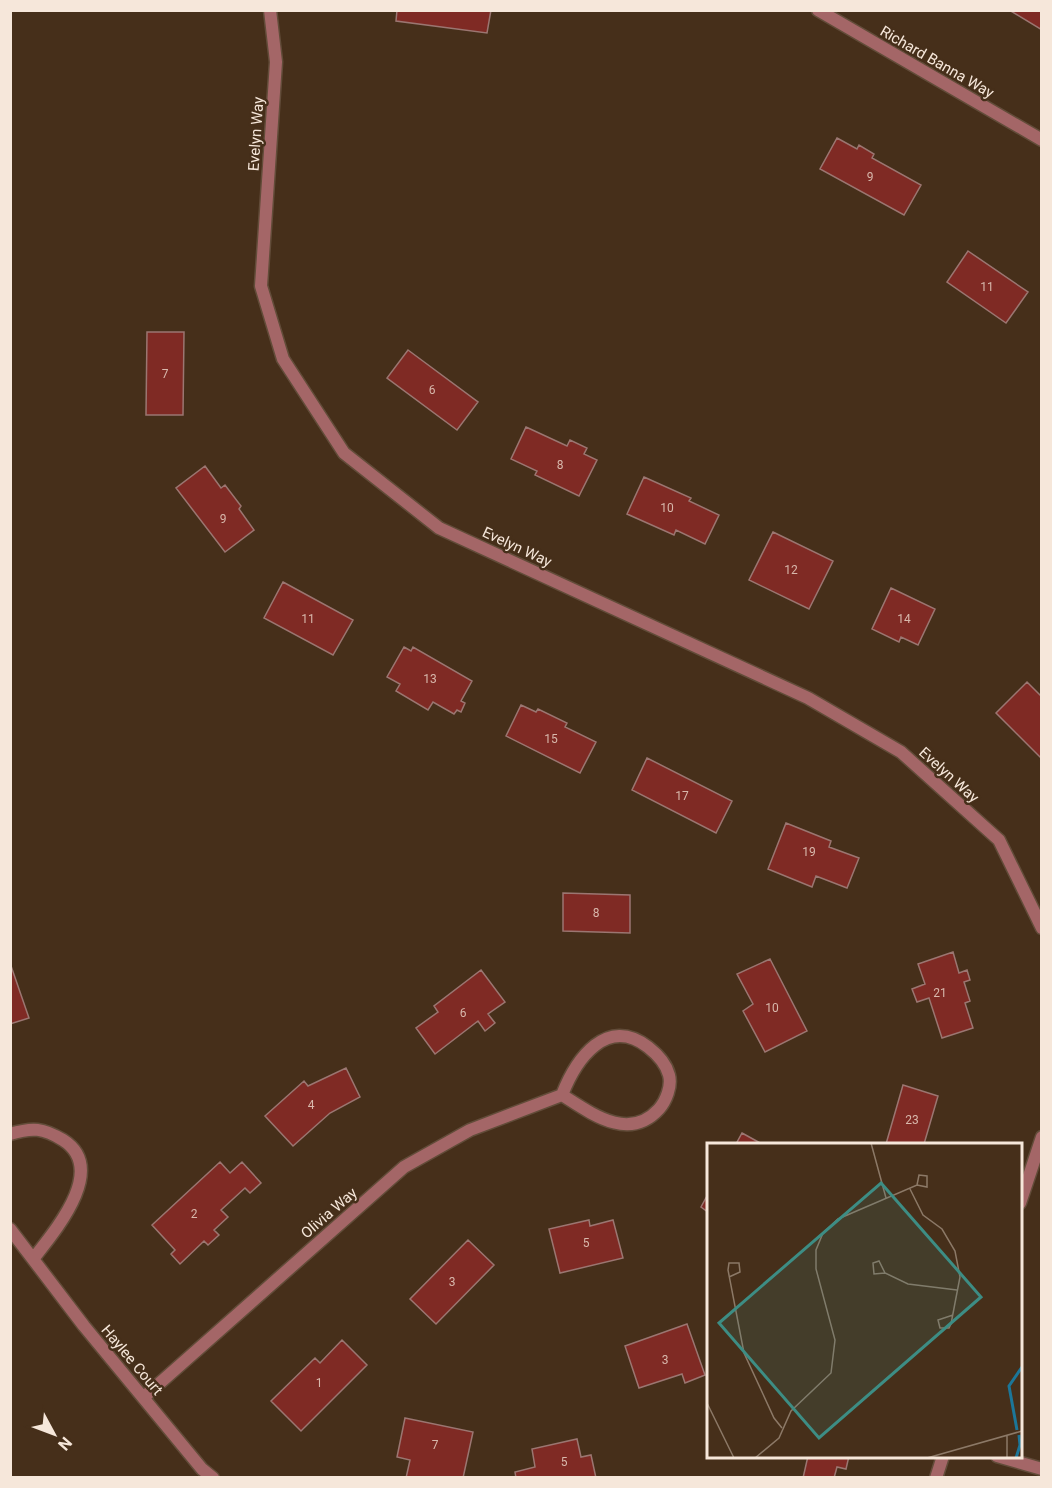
<svg xmlns="http://www.w3.org/2000/svg" width="1052" height="1488" viewBox="0 0 1052 1488" font-family="Roboto,sans-serif">
<style>
.building{fill:#7f2a24;stroke:#9b7671;stroke-width:1.5}
.lines{fill:none;stroke-linecap:round;stroke-linejoin:round}
.minor-casing{stroke:#624c39;stroke-width:15}
.minor{stroke:#a46667;stroke-width:12}
.labels{text-anchor:middle;stroke-width:5;stroke-linejoin:round;paint-order:stroke}
.number-label{font-size:12px;fill:#d8b8ac}
.street-label{font-size:15px;fill:#f6e7da;stroke:#462f1a}
.inset-river{fill:none;stroke:#1c7698;stroke-width:3}
.inset-road{fill:none;stroke:#8c7967;stroke-width:1.5}
.view{fill:#3d8d84;fill-opacity:0.15;stroke:#3d8d84;stroke-width:3}
.inset-edge{fill:none;stroke:#f6e7da;stroke-width:3}
</style>
<rect width="100%" height="100%" fill="#462f1a"/>
<path class="building" d="M397 10H491L487 33 396 21Z
M1009 10H1042V30Z
M837 138 857 149 859 145 874 154 872 158 921 185 904 215 820 169Z
M968 251 1028 292 1006 323 947 282Z
M147 332H184L183 415H146Z
M408 350 478 402 457 430 387 378Z
M526 427 567 446 570 440 587 448 584 454 597 460 579 496 535 475 537 471 511 459Z
M205 466 221 488 225 485 241 506 239 509 254 530 225 552 176 488Z
M644 477 691 498 689 501 719 515 705 544 676 530 674 535 627 514Z
M773 532 833 561 809 609 749 580Z
M283 582 353 620 333 655 264 618Z
M891 588 935 609 918 645 901 637 899 642 872 629Z
M404 647 411 651 413 647 472 681 461 701 465 703 461 712 457 710 454 714 433 702 428 710 396 691 400 684 387 677Z
M1027 682 1042 697V759L996 713Z
M521 705 536 712 538 709 567 723 565 727 596 742 580 773 506 736Z
M647 758 732 801 716 833 632 790Z
M786 823 831 841 829 847 859 858 847 888 816 876 812 887 768 869Z
M563 893 630 895V933L563 931Z
M953 952 959 973 967 970 970 980 964 982 970 1001 965 1003 973 1028 942 1038 929 998 917 1002 912 989 925 984 918 964Z
M770 959 807 1031 765 1052 743 1011 753 1004 737 974Z
M10 963 29 1018 10 1024Z
M481 970 505 1002 488 1014 495 1023 485 1031 478 1021 435 1054 416 1028 438 1012 434 1006Z
M346 1068 360 1097 330 1113 293 1146 265 1116 304 1081 308 1086Z
M903 1085 938 1096 924 1144H886Z
M742 1133 762 1144H736Z
M220 1162 230 1173 242 1162 261 1183 250 1193 245 1188 221 1210 228 1217 214 1230 219 1235 208 1245 204 1241 180 1264 171 1254 175 1250 152 1225Z
M708 1194V1212L701 1207Z
M589 1220 590 1226 613 1220 623 1258 560 1273 549 1229Z
M468 1240 494 1265 436 1324 410 1299Z
M687 1324 705 1375 685 1383 682 1374 639 1388 625 1346Z
M342 1340 367 1365 301 1431 271 1401 315 1358 320 1363Z
M405 1418 473 1432 463 1478H406L410 1460 397 1457Z
M577 1439 581 1457 591 1455 596 1478H516L515 1472 535 1467 532 1449Z
M808 1456H849L846 1469 837 1467 834 1478H803Z"/>
<g class="lines">
<defs>
<path id="minor" d="M270 10 276 62 261 286 283 359 344 453 439 528 808 698 901 752 999 840 1042 928
M818 10 1042 140
M10 1134C33 1127 43 1128 63 1140 109 1169 54 1232 33 1259
M1020 1203 1042 1137
M10 1229 84 1326 202 1469 213 1478
M144 1397 404 1167 470 1130 562 1095C592 1114 629 1142 659 1109 666 1101 672 1086 669 1075 666 1063 657 1054 648 1047 607 1015 576 1059 562 1095
M997 1456 1042 1469
M936 1478 943 1456"/>
</defs>
<use href="#minor" class="minor-casing"/>
<use href="#minor" class="minor"/>
</g>
<g class="labels">
<g class="number-label">
<text x="870" y="181">9</text>
<text x="987" y="291">11</text>
<text x="165" y="378">7</text>
<text x="432" y="394">6</text>
<text x="560" y="469">8</text>
<text x="667" y="512">10</text>
<text x="223" y="523">9</text>
<text x="791" y="574">12</text>
<text x="308" y="623">11</text>
<text x="904" y="623">14</text>
<text x="430" y="683">13</text>
<text x="551" y="743">15</text>
<text x="682" y="800">17</text>
<text x="809" y="856">19</text>
<text x="596" y="917">8</text>
<text x="940" y="997">21</text>
<text x="772" y="1012">10</text>
<text x="463" y="1017">6</text>
<text x="311" y="1109">4</text>
<text x="912" y="1124">23</text>
<text x="194" y="1218">2</text>
<text x="586" y="1247">5</text>
<text x="452" y="1286">3</text>
<text x="665" y="1364">3</text>
<text x="319" y="1387">1</text>
<text x="435" y="1449">7</text>
<text x="564" y="1466">5</text>
</g>
<g class="street-label">
<text transform="translate(937 62) rotate(30)" y="5">Richard Banna Way</text>
<text transform="translate(256 134) rotate(-86)" y="5">Evelyn Way</text>
<text transform="translate(517 547) rotate(25)" y="5">Evelyn Way</text>
<text transform="translate(949 775) rotate(42)" y="5">Evelyn Way</text>
<text transform="translate(329 1213) rotate(-41)" y="5">Olivia Way</text>
<text transform="translate(132 1360) rotate(50)" y="5">Haylee Court</text>
</g>
</g>
<g transform="translate(707 1143)">
<rect width="315" height="315" fill="#462f1a"/>
<path class="inset-river" d="M310 287 302 243 315 224M309 315 313 302 312 292"/>
<path class="inset-road" d="M164 0 179 55M203 46 216 72 235 86 248 108 253 134 248 160 244 181 242 185H233L231 177 246 172M178 130 167 131 166 120 172 118 178 130 201 141 250 147M22 134 33 129 32 120H22L21 127 37 210 67 275 75 285M0 260 27 315M48 315 72 295 84 268 124 230 128 197 109 126V107L116 90 131 76 210 42 220 44V33L212 32 210 42M220 315 315 288M300 315V293"/>
<path class="view" d="M174 40 274 154 112 295 12 180Z"/>
<rect width="315" height="315" class="inset-edge"/>
</g>
<rect width="1052" height="1488" fill="none" stroke="#f6e7da" stroke-width="24"/>
<g transform="translate(54 1434) rotate(131)" stroke="#462f1a" stroke-width="4.5" paint-order="stroke">
<path d="M0-4.5L10 22L0 15L-10 22Z" fill="#f6e7da"/>
<text y="-9" font-size="16" font-weight="bold" text-anchor="middle" fill="#f6e7da">N</text>
</g>
</svg>
